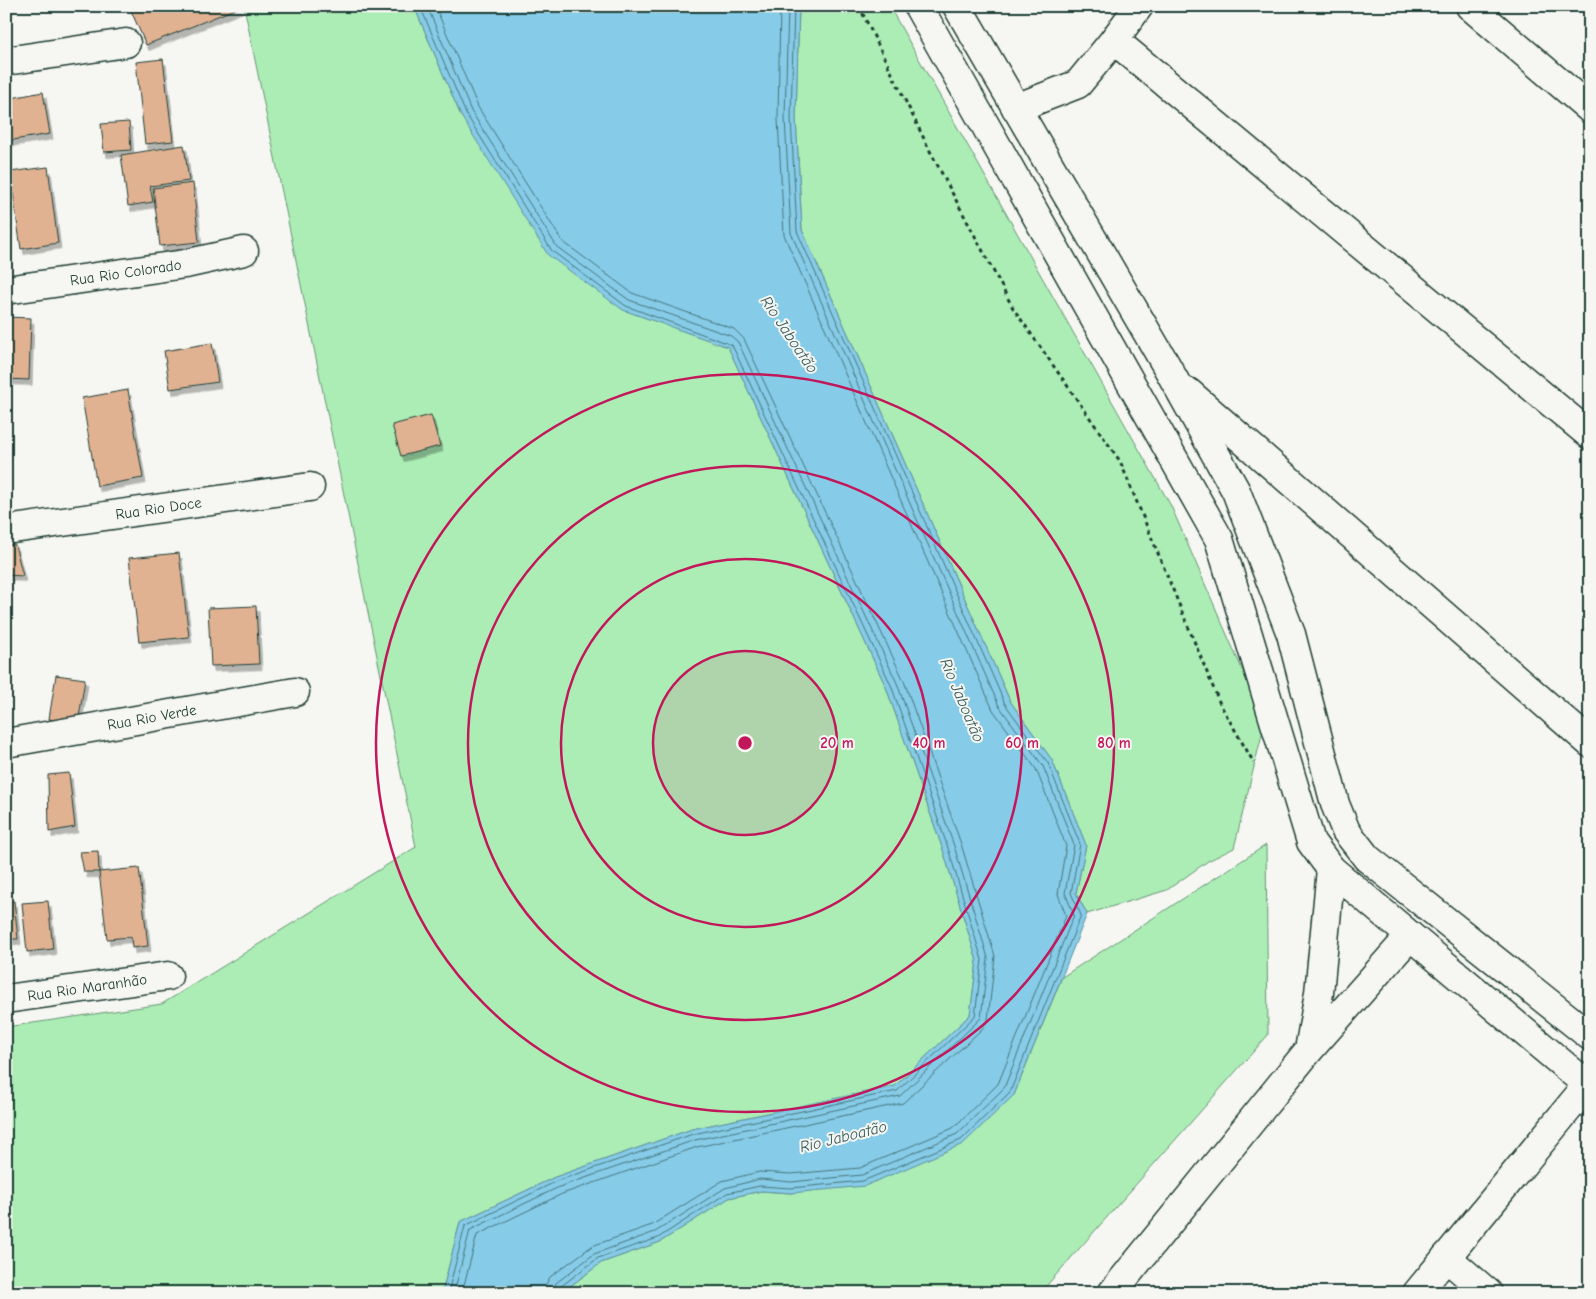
<svg xmlns="http://www.w3.org/2000/svg" width="1596" height="1299" viewBox="0 0 1596 1299" font-family="'Comic Neue',sans-serif">
<style>
.green{fill:#acedb5;stroke:#669574}
.water{fill:#86cbe7;stroke:#5d929f}
.lines{fill:none;stroke-linecap:round;stroke-linejoin:round}
.shore{stroke:#48767c;stroke-width:1}
.building{fill:#e1b292;stroke:#1f3d34;filter:url(#shadow)}
.minor-casing{stroke:#1f3d34;stroke-width:31}
.path{stroke:#1f3d34;stroke-width:3;stroke-dasharray:4 4;stroke-linecap:butt}
.minor{stroke:#f6f6f2;stroke-width:28}
.ring{fill:none;stroke:#c2185b;stroke-width:2.5}
.labels{text-anchor:middle;stroke-width:4;stroke-linejoin:round;paint-order:stroke}
.street-label{font-size:15px;fill:#1f3d34;stroke:#f6f6f2}
.water-label{font-size:16px;font-style:italic;fill:#345958;stroke:#f6f6f2}
.centre{fill:#c2185b;stroke:#f6f6f2;stroke-width:2.5}
.ring-label{font-size:15px;text-anchor:middle;font-weight:bold;fill:#c2185b;stroke:#f6f6f2;stroke-width:4;stroke-linejoin:round;paint-order:stroke}
</style>
<defs>
<filter id="shadow"><feDropShadow dx="3" dy="5.5" stdDeviation="0" flood-color="#0004"/></filter>
</defs>
<rect width="100%" height="100%" fill="#f6f6f2"/>
<filter id="ink" filterUnits="userSpaceOnUse"><feTurbulence type="fractalNoise" baseFrequency=".02" numOctaves="2"/><feDisplacementMap in="SourceGraphic" scale="10" xChannelSelector="R" yChannelSelector="G"/><feConvolveMatrix kernelMatrix="1 2 1 2 8 2 1 2 1" color-interpolation-filters="sRGB"/></filter>
<g filter="url(#ink)">
<path class="green" d="M244 6H414L461 116 624 310 728 347 886 687 943 850 977 961 970 1015 895 1086 692 1129 555 1177 460 1222 442 1293H6V1027L162 1004 416 847Z
M799 6H889L1171 506 1265 722 1234 848 1208 861 1167 890 1087 914 1076 893 1086 845 1052 760 1010 701 802 230 796 118Z
M1266 845 1268 1035 1040 1293H561L601 1263 660 1242 729 1198 761 1191 791 1193 1014 1095 1062 977Z"/>
<path class="water" d="M414 6H799L796 118 802 230 1010 701 1052 760 1086 845 1076 893 1087 914 1014 1095 963 1144 865 1186 791 1193 761 1191 729 1198 660 1242 601 1263 561 1293H442L460 1222 555 1177 692 1129 895 1086 970 1015 977 961 943 850 886 687 728 347 623 310 548 255 461 116Z"/>
<g class="lines">
<path class="shore" d="M420 6 466 114 552 251 626 306 732 345 891 685 948 848 982 960 975 1016 897 1091 693 1134 557 1181 465 1226 448 1293
M427 6 471 111 557 247 629 300 731 336 738 342 897 683 954 846 988 958 981 1018 900 1096 695 1140 559 1187 470 1230 454 1293
M435 6 478 107 562 241 632 293 734 329 744 339 904 681 961 844 995 956 988 1020 982 1029 903 1103 697 1147 562 1194 477 1235 462 1293
M544 1293 546 1284 550 1277 592 1246 652 1225 722 1181 759 1172 791 1174 860 1168 953 1128 998 1084 1066 916 1058 894 1066 846 1036 769 993 710 784 235 778 119 780 6
M552 1293 556 1283 594 1254 655 1232 725 1188 760 1179 791 1182 862 1175 957 1134 1004 1088 1074 915 1065 893 1074 845 1043 766 999 706 791 233 785 118 788 6
M558 1293 560 1287 598 1258 658 1238 727 1193 760 1186 791 1188 863 1181 961 1140 1010 1092 1081 915 1071 893 1080 844 1048 763 1005 704 797 231 791 118 794 6"/>
</g>
<path class="building" d="M129 6H240V7L146 45Z
M163 59 173 141 145 144 136 62Z
M43 92 50 134 7 141 6 99Z
M129 122 131 150 104 152 101 124Z
M184 145 189 181 150 186 153 202 128 206 121 155Z
M48 167 58 243 21 249 10 172Z
M193 183 199 242 160 246 153 188Z
M6 317 31 318 29 380 6 379Z
M212 343 218 382 170 389 164 351Z
M128 390 143 478 97 486 82 398Z
M431 415 440 446 401 456 392 425Z
M15 545 23 576 6 575V546Z
M179 553 189 637 139 642 129 558Z
M256 606 259 664 211 666 208 608Z
M56 675 85 679 78 724 49 719Z
M69 773 75 827 49 832 48 775Z
M98 851 99 872H84L80 852Z
M139 868 148 946 132 948 131 937 107 939 99 872Z
M14 901 18 939H6V902Z
M48 901 53 949 27 952 22 903Z"/>
<g class="lines">
<defs>
<g id="minor">
<path d="M918 6 1219 539 1311 842 1331 869 1590 1087"/>
<path d="M957 6 1166 365 1236 491 1291 634 1335 804 1346 831 1367 858 1590 1036"/>
<path d="M1139 6 1114 40 1590 435"/>
<path d="M1470 6 1590 109"/>
<path d="M6 61 126 43"/>
<path d="M1016 108 1078 84 1114 40"/>
<path id="s1" d="M6 290 185 264 244 251"/>
<path d="M1188 392 1590 743"/>
<path id="s2" d="M6 530 310 487"/>
<path id="s3" d="M6 743 295 692"/>
<path id="s4" d="M6 999 168 976"/>
<path d="M1309 1050 1410 936"/>
<path d="M1446 1257 1488 1293"/>
<path d="M1112 1293 1309 1050 1319 993 1331 869"/>
<path d="M1417 1293 1590 1082"/>
</g>
</defs>
<use href="#minor" class="minor-casing"/>
<path class="path" d="M859 6 930 151 1013 308 1120 461 1220 704 1254 763"/>
<use href="#minor" class="minor"/>
</g>
</g>
<circle cx="745" cy="743" r="92" fill="#c2185b" fill-opacity=".12"/>
<g class="ring">
<circle cx="745" cy="743" r="92"/>
<circle cx="745" cy="743" r="184"/>
<circle cx="745" cy="743" r="277"/>
<circle cx="745" cy="743" r="369"/>
</g>
<g class="labels">
<g class="street-label">
<text dy="5" stroke="none"><textPath href="#s1" startOffset="121">Rua Rio Colorado</textPath></text>
<text dy="5" stroke="none"><textPath href="#s2" startOffset="154">Rua Rio Doce</textPath></text>
<text dy="5" stroke="none"><textPath href="#s3" startOffset="148">Rua Rio Verde</textPath></text>
<text dy="5" stroke="none"><textPath href="#s4" startOffset="82">Rua Rio Maranhão</textPath></text>
</g>
<g class="water-label">
<text transform="translate(790 334) rotate(56)" y="6">Rio Jaboatão</text>
<text transform="translate(963 700) rotate(67)" y="6">Rio Jaboatão</text>
<text transform="translate(843 1136) rotate(-14)" y="6">Rio Jaboatão</text>
</g>
</g>
<circle cx="745" cy="743" r="8" class="centre"/>
<g class="ring-label">
<text x="837" y="748">20 m</text>
<text x="929" y="748">40 m</text>
<text x="1022" y="748">60 m</text>
<text x="1114" y="748">80 m</text>
</g>
<rect width="1596" height="1299" fill="none" stroke="#f6f6f2" stroke-width="25"/>
<rect x="12" y="12" width="1571" height="1274" fill="none" stroke="#1f3d34" stroke-width="2" filter="url(#ink)"/>
</svg>
